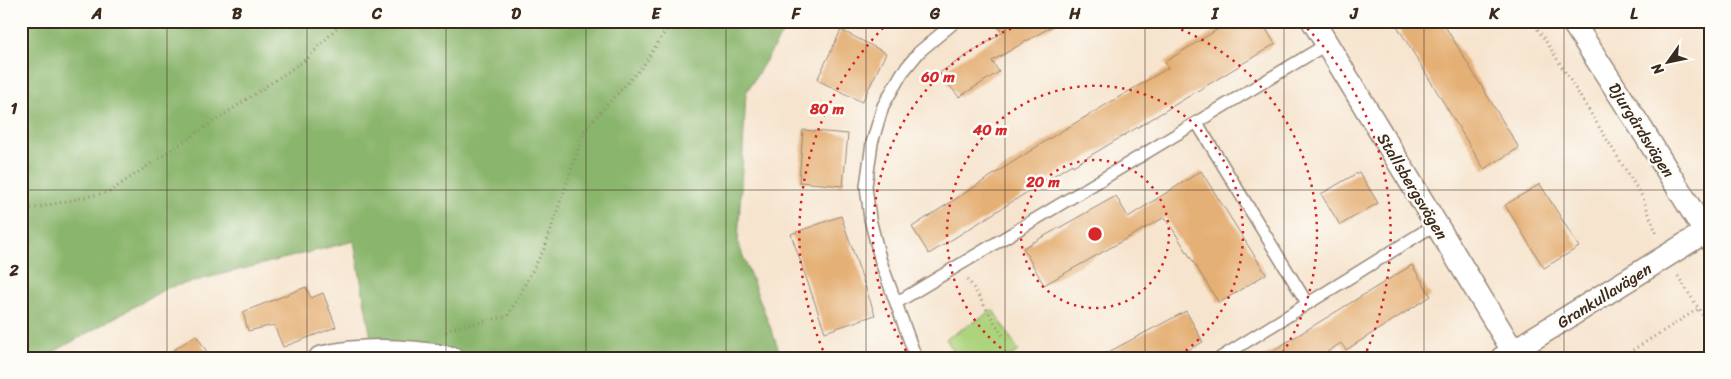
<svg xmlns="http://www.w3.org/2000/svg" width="1731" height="379" viewBox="0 0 1731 379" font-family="Sriracha,sans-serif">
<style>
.green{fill:#add37d;stroke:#747e4e}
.forest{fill:#8ab56c;stroke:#627045}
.building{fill:#e5b076}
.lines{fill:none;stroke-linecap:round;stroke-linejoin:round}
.lane-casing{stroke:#988776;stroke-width:14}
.street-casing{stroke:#988776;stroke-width:25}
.path{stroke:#988776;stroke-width:3;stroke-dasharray:1 4;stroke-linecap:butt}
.lane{stroke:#fff;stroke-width:11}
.street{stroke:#fff;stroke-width:22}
.grid{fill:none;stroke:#3b2a1e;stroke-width:1;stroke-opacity:0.55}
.ring{fill:none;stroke:#d62828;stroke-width:2.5;stroke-dasharray:2.5 5}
.labels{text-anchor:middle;stroke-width:5;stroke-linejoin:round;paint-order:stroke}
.street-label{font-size:16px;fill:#3b2a1e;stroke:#fdfcf7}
.centre{fill:#d62828;stroke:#fdfcf7;stroke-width:2.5}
.ring-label{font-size:15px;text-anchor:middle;font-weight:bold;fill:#d62828;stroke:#fdfcf7;stroke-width:5;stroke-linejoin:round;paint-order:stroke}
.neatline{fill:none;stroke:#3b2a1e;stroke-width:2}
.grid-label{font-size:16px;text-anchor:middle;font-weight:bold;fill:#3b2a1e}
</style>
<rect width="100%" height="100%" fill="#fdfcf7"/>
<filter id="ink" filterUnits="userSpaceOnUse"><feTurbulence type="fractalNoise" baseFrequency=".02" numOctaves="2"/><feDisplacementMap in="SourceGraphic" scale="10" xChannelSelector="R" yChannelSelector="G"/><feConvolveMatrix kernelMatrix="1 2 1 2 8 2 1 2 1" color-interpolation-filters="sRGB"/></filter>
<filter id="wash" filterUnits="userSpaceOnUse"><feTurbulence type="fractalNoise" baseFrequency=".0096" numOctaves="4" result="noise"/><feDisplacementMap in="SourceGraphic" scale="20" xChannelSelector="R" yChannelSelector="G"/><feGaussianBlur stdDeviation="1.12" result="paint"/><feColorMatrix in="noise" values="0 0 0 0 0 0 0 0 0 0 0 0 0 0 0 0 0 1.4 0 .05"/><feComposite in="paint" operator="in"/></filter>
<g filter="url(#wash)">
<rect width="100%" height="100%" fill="#f6e4ce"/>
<path class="green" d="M993 310 1019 351 1008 358H958L946 339Z"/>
<path class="forest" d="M21 21H790L746 93 738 243 782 358H381L374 356 354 241 167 288 43 358H21Z"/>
<g id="blocks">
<path class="building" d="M995 21H1061L992 61 999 72 959 97 939 73 1002 33Z
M1231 21H1261L1275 44 1163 112 1073 166 1072 164 929 254 912 227 1055 135 1168 68 1165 62Z
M1394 21H1442L1519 148 1484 169Z
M841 30 886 53 862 102 817 80Z
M803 130 848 134 843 186 799 182Z
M1201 171 1266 274 1219 303 1165 217 1044 285 1023 248 1116 196 1128 217Z
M1359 172 1378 203 1340 225 1321 194Z
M1540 184 1579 247 1544 268 1505 205Z
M841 216 875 315 825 332 791 234Z
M1412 265 1431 296 1346 350 1341 343 1318 358H1261Z
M306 287 311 298 323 293 336 327 283 347 274 325 248 331 243 312Z
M1186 311 1203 342 1173 358H1097Z
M196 335 211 358H162Z"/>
</g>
</g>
<g filter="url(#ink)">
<use href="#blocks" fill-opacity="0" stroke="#988776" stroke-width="1"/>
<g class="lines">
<defs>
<path id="lane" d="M1197 123 1307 303
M896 303 1327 44
M916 358 881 262 870 219 866 186 872 143 883 106 902 73 919 52 956 21
M1220 358 1436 224"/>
<path id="street" d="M1313 21 1513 351
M1572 21 1641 128 1710 240
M320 358C364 347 408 350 452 358
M1502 358 1705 232"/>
</defs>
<use href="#lane" class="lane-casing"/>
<use href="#street" class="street-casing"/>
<path class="path" d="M1532 21 1549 46 1643 198 1657 235
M21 211 109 192 308 58 343 21
M1678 276 1710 327
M968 279 1003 336
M446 332 452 328 508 316 545 247 585 129 643 66 672 21
M1620 358 1698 309"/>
<use href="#lane" class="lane"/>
<use href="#street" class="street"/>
</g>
</g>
<path class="grid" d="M167 21V358M307 21V358M446 21V358M586 21V358M726 21V358M866 21V358M1005 21V358M1145 21V358M1284 21V358M1424 21V358M1564 21V358M21 190H1710"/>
<g class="ring">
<circle cx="1095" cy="234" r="74"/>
<path d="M1013 357A148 148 0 1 1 1177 357"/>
<path d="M910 357A222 222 0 0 1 1030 22M1160 22A222 222 0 0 1 1280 357"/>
<path d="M826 357A296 296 0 0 1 888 23M1302 23A296 296 0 0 1 1364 357"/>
</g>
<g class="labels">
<g class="street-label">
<text transform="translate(1642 130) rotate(58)" y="6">Djurgårdsvägen</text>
<text transform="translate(1413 186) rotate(59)" y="6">Stallsbergsvägen</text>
<text transform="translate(1604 295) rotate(-32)" y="6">Grankullavägen</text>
</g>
</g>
<circle cx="1095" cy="234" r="8" class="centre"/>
<g class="ring-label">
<text x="938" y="82">60 m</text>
<text x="827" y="114">80 m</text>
<text x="990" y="135">40 m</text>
<text x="1043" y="187">20 m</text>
</g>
<rect width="1731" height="379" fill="none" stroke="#fdfcf7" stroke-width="55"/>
<g transform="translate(1668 62) rotate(237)" stroke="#fdfcf7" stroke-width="4" paint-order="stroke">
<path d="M0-4L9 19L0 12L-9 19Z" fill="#3b2a1e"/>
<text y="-8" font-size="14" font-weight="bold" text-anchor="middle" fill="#3b2a1e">N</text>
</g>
<rect x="28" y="28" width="1676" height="324" class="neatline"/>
<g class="grid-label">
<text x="97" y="19">A</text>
<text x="237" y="19">B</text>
<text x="377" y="19">C</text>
<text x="516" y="19">D</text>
<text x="656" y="19">E</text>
<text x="796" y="19">F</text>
<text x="935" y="19">G</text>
<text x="1075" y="19">H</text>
<text x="1215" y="19">I</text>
<text x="1354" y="19">J</text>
<text x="1494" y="19">K</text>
<text x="1634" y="19">L</text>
<text x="14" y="114">1</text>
<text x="14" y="276">2</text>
</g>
</svg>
